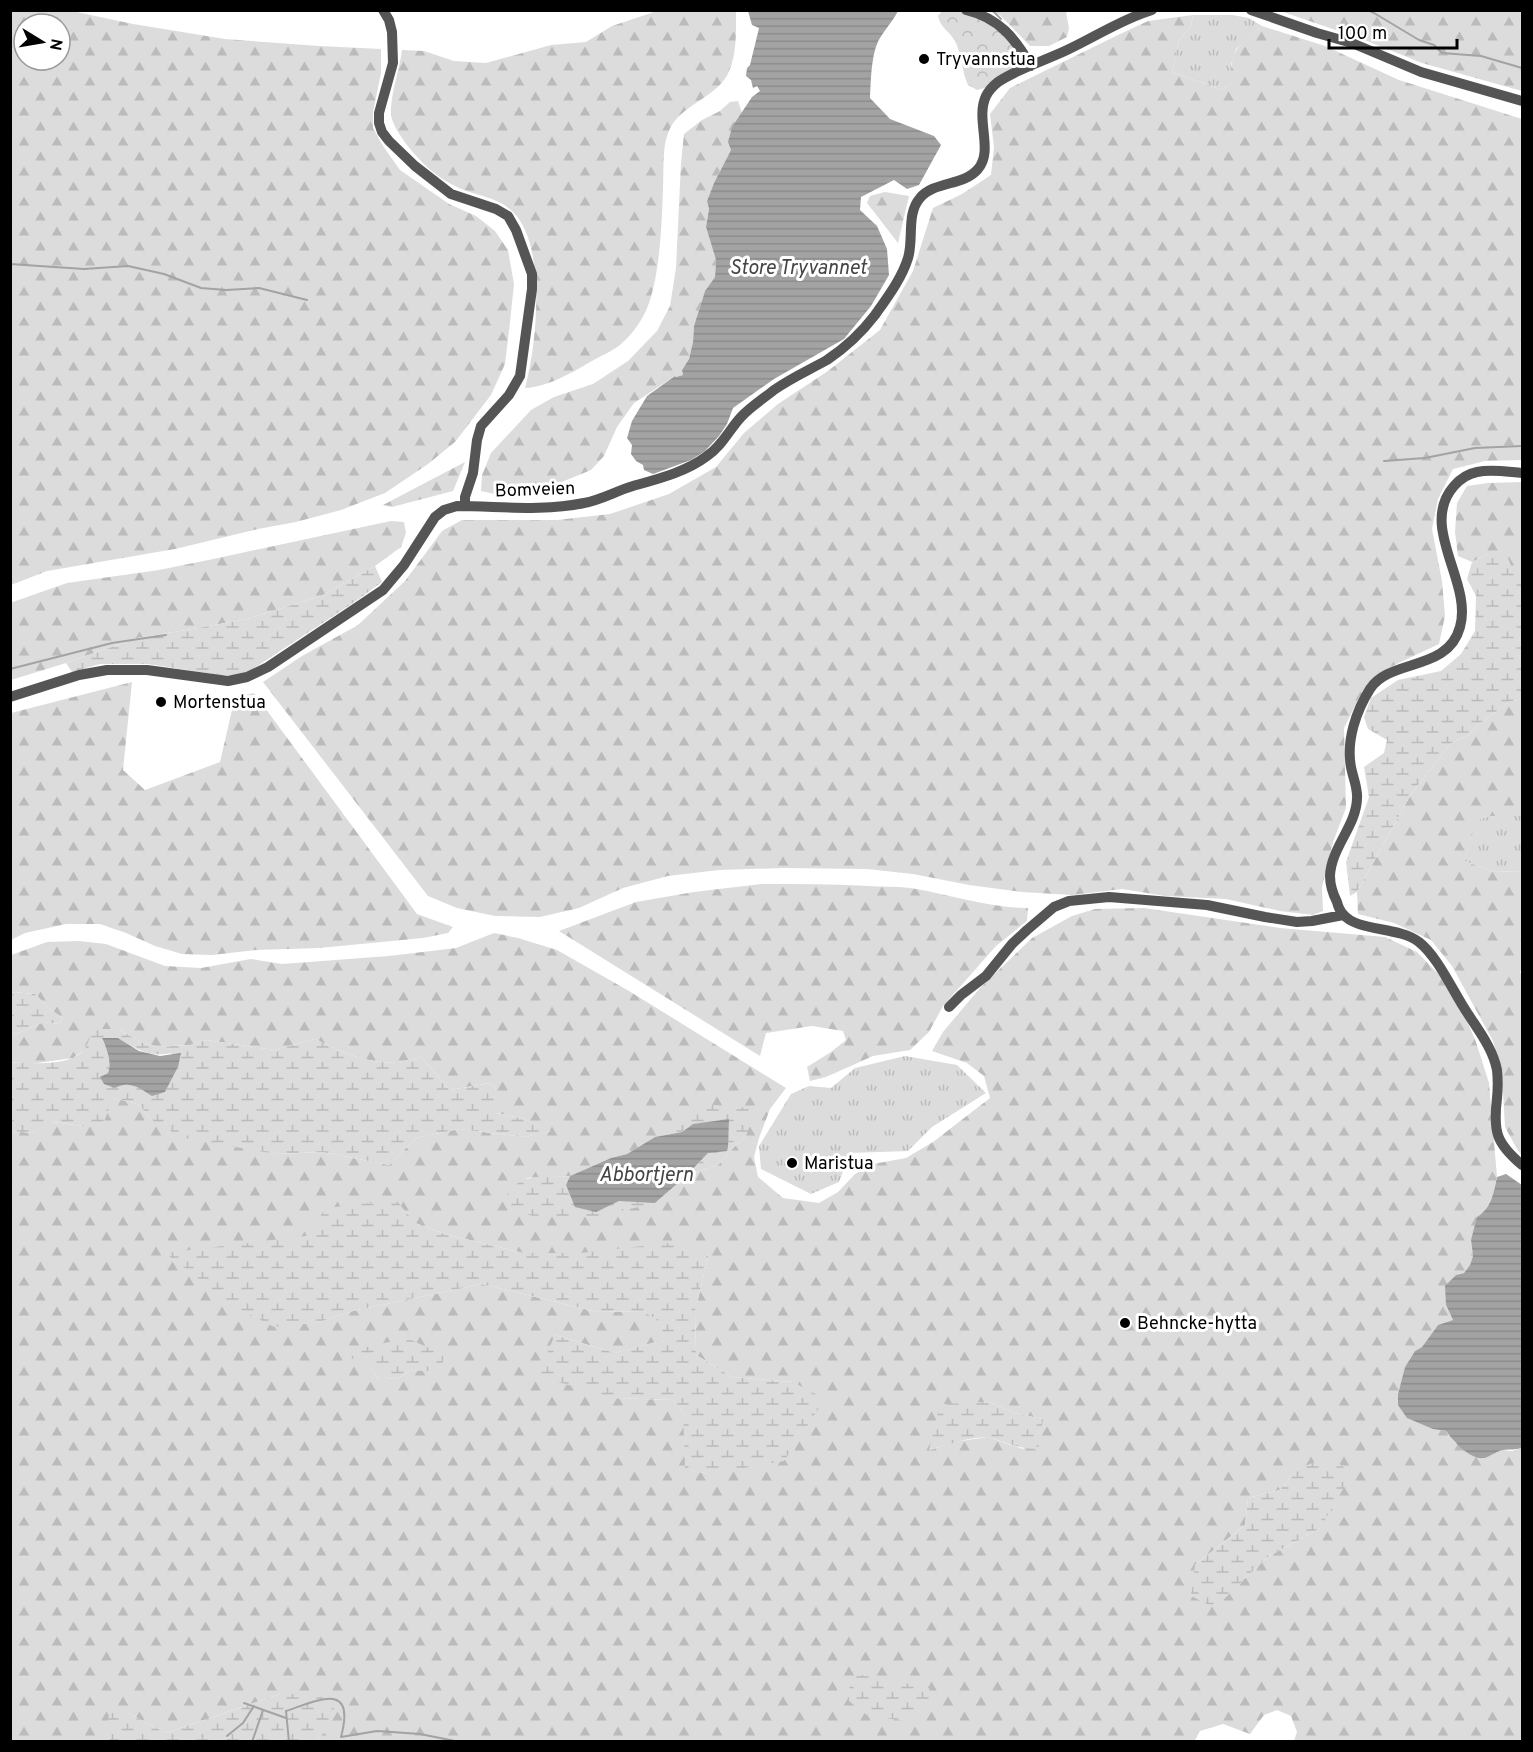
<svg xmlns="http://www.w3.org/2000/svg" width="1533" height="1752" viewBox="0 0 1533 1752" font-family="Overpass,sans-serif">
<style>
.grass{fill:url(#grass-tufts)}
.forest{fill:url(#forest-firs);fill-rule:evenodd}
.wetland{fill:url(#wetland-marsh);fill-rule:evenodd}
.park{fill:url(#park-crowns)}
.water{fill:url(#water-rules)}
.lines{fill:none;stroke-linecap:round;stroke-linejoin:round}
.stream{stroke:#a3a3a3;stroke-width:2}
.minor{stroke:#555;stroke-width:10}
.poi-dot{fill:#000;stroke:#fff;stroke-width:2}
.labels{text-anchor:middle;stroke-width:6;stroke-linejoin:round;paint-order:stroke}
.poi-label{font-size:18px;fill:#000;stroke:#fff;text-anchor:start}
.street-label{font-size:18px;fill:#000;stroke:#fff}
.water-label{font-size:20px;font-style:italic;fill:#444;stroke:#fff}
</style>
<defs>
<pattern id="grass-tufts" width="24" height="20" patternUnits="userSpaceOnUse" patternTransform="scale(1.5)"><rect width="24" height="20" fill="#dcdcdc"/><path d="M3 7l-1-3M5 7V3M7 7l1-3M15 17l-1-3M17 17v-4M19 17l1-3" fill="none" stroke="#bbb"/></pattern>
<pattern id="forest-firs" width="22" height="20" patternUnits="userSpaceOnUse" patternTransform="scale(1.5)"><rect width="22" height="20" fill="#dcdcdc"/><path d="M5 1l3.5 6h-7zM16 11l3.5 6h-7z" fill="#bbb"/></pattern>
<pattern id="wetland-marsh" width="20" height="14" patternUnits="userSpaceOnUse" patternTransform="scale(1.5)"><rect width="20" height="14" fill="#dcdcdc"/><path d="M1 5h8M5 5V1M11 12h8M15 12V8" fill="none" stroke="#bbb"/></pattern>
<pattern id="park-crowns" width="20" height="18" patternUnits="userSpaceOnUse" patternTransform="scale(1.5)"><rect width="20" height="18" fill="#dcdcdc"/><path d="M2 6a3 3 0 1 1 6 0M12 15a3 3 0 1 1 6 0" fill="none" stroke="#bbb"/></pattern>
<pattern id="water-rules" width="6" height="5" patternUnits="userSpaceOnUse" patternTransform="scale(1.5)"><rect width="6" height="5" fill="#a3a3a3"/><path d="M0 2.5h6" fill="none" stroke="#8b8b8b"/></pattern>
</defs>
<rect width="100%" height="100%" fill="#fff"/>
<path class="grass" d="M1193 15H1232L1249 18 1262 26 1236 49 1231 64V83L1222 90 1172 72 1179 40 1191 26Z
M1489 816H1522V871L1494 872 1464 861 1475 821Z
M905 1056 957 1065 986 1093 932 1127 908 1151 850 1153 839 1182 811 1194 761 1169 759 1146 791 1094 809 1086 831 1088 855 1068Z"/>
<path class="forest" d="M11 10 72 11 133 24 225 39 319 46 381 49V73L373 112V128L383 146 400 170 449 204 476 216 495 231 508 250 514 284 510 322 505 364 491 395 455 442 428 464 385 493 341 510 296 522 258 529 175 549 47 571 11 585ZM24 24H60V60H24Z
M657 11H736C736 29 737 51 730 69 719 99 679 103 668 133 662 149 664 170 663 187 662 221 660 269 650 300 645 317 633 334 620 345 612 351 601 356 592 361 573 372 548 387 525 388 537 345 547 245 513 212 498 197 477 196 459 188 437 178 422 164 407 145 401 137 391 123 391 113 390 96 400 68 402 50L424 51 454 61 486 63 551 45 586 42 612 26Z
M987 11H1064L1066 12 1069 28 1067 37 1049 46H1030L1000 15Z
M1280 11H1522V91L1422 63 1362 39Z
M1193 15 1191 26 1179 40 1172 72 1222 90 1231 83C1230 48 1237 48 1262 26L1325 46 1399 80 1522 119V460L1485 461 1453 469 1438 499 1432 529 1442 581 1445 616 1439 644 1386 669 1360 696 1344 728 1346 808 1333 842 1322 887 1323 911 1313 915 1280 911 1226 899 1165 896 1122 889 1072 895 1022 892 969 885 913 874 867 869 783 868 719 870 668 876 623 888 579 908 540 917 495 916 457 908 428 896 263 682 302 656 358 625 405 581 442 531 462 520H557L610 514 669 494 716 467 744 433 778 404 828 371 880 330 913 271 933 208 962 194 991 175 994 147 990 114 1010 88 1118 35 1148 21Z
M738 101 742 113C734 125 726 135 731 150L714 183 707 201 709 209 706 227 716 260 715 277 705 291 694 326 693 342 689 359 682 370 683 375 676 377 675 376 634 403 617 427 604 456 591 470 547 488 499 495 481 491 482 475 491 453 531 410 554 397 593 384 628 361 657 331 670 306 676 268 681 163 684 134 702 120 720 111 730 102Z
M885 192 909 196 898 243 867 203 870 196Z
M465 462 453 491 392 507 383 505Z
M1522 482V577H1515L1489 554 1472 562 1458 556 1455 532 1457 503 1467 486 1488 483Z
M391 521 404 522 406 533 401 547 375 566 321 596 247 619 192 629 137 638 66 663 11 680 10 603 67 583 159 570 218 558Z
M132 682 123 770 145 790 220 762 235 697 254 693 417 914 453 927 448 933 423 938 319 948 256 950 212 955 182 954 155 946 126 933 100 924H66L25 933 11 940V713Z
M1522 699V816H1489L1476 821 1464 861 1494 872 1522 871V967L1520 972 1522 977V1156L1517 1149 1505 1127 1502 1074 1493 1041 1452 966 1431 940 1394 923 1358 914 1357 892 1411 794 1451 743 1469 735 1479 724 1509 702Z
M761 884C797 884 832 884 868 886 882 887 896 886 910 888 950 894 987 908 1028 908L1027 921 996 946 943 1006 929 1032 910 1050 873 1056 826 1077 810 1081 807 1067 831 1052 846 1040 843 1031 812 1026 766 1033 760 1056 559 931 636 902 694 892Z
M1144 908 1280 928 1385 937 1417 952 1446 982 1460 1005 1476 1042 1489 1083 1497 1177 1493 1195 1471 1240 1473 1256 1470 1265 1464 1273 1456 1275 1446 1305 1453 1320 1438 1325 1422 1347 1415 1351 1405 1367 1398 1394 1433 1429 1446 1431 1455 1443 1483 1459 1502 1450 1512 1451 1522 1448V1741H1294L1297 1732 1291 1716 1277 1710 1264 1715 1250 1734 1223 1724 1200 1731 1194 1742H314L325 1732 319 1694H280L166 1733 126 1712 107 1741H11V1131L32 1133 52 1122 83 1126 113 1098 138 1104 152 1120 276 1154 322 1152 389 1165 416 1138 459 1129 525 1137 550 1131 521 1118 496 1113V1089L490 1083 450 1090 421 1057C413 1059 405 1061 398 1062 369 1065 340 1051 315 1039L274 1050 206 1040 190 1045 158 1047 141 1042 118 1029 73 1058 31 1064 11 1062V1033L16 1034 44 1022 59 1024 63 1018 51 1010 35 994 14 992 11 995V955L47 942 79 941 106 944 165 966 201 968 251 959 282 964 389 956 456 948 494 933 518 938 557 950 629 991 786 1088 770 1109 759 1138 754 1157 758 1177 783 1198 819 1203 838 1192 855 1174 873 1164 906 1158 933 1142 990 1098 984 1076 967 1063 932 1051 943 1032 980 988 1032 938 1072 916 1095 909ZM750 1108 746 1136 733 1148 718 1165 686 1176 655 1203 525 1178 570 1176 611 1158 627 1154 655 1137ZM415 1223 445 1234 523 1253H709L695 1312 696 1355 732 1377 793 1382 708 1474 686 1469 683 1411 673 1400 614 1398 555 1335 615 1353 664 1340 662 1324 644 1311 597 1312 482 1284 353 1311 316 1323 166 1254ZM370 1366 440 1372 412 1370 396 1379 377 1377ZM990 1402 1014 1413 1043 1419 1023 1449 988 1437 954 1442 930 1450 940 1405ZM1298 1468 1320 1528 1266 1558 1215 1607 1195 1565 1245 1525 1248 1498 1280 1490Z"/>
<path class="wetland" d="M1489 554 1508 558 1515 576 1522 577V699L1509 702 1479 724 1469 735 1451 743 1411 794 1357 892 1350 896 1346 862 1369 797 1364 767 1384 753 1387 740 1368 729 1364 717 1371 698 1398 680 1441 671 1461 654 1475 631 1476 596 1467 579 1472 562Z
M375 566 382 582 356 601 250 671 237 675H220L148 664H100L72 672 66 663 137 638 192 629 247 619 321 596Z
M14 992 35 994 51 1010 63 1018 59 1024 44 1022 16 1034 11 1033V995Z
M93 1029H118L141 1042 158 1047 190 1045 206 1040 274 1050 315 1039C340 1051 369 1065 398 1062 405 1061 413 1059 421 1057L450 1090 490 1083 496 1089V1113L521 1118 551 1131 525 1137 459 1129 416 1138 389 1165 322 1152 276 1154 183 1138 152 1120 138 1104 113 1098 104 1122 83 1126 53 1122 32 1133 11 1131V1062C28 1064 71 1066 83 1051 88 1045 90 1036 93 1029ZM118 1038C136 1049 150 1058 171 1053L178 1067 165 1092 152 1095 135 1085H121L101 1077 108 1073C112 1062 108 1049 102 1039Z
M712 1105 750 1108 753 1116 746 1136 733 1148 718 1165 686 1176 708 1153 693 1124 682 1132 655 1137 686 1115Z
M570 1176 566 1185 596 1212 619 1201 655 1203 596 1217H536L509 1209 506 1197C518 1172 546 1177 570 1176Z
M396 1200 415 1223 445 1234 523 1253H580L670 1243 709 1253 695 1312 696 1355 732 1377 793 1382 825 1399 784 1461 708 1474 685 1469 683 1411 673 1400 614 1398 537 1376 555 1335 615 1353 663 1340 662 1324 644 1311 597 1312 482 1284 353 1311 316 1323 274 1327 236 1307 165 1253 306 1236 326 1208Z
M407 1338 444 1355 441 1372 412 1370 396 1379 377 1377 370 1366 351 1358 353 1350Z
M990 1402 1014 1413 1043 1419 1038 1449C1018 1449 1009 1443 991 1438 976 1435 945 1445 929 1450L940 1404Z
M1331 1457 1352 1474 1320 1528 1266 1558 1215 1608 1191 1596 1195 1565 1245 1525 1248 1498 1280 1490 1298 1468Z
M865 1675 929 1688 930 1698 903 1721 867 1715 849 1701 850 1676Z
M280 1694H319L336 1711 325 1732 314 1742 107 1741 109 1739 105 1729 111 1709 126 1712 166 1733Z"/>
<path class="park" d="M942 11C958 11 980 13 993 24 1004 33 1013 47 1022 57L1021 65 988 87 977 90 968 85C962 72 962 57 956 43 951 32 940 28 938 16Z"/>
<path class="water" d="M748 11H898C893 21 886 28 880 38 871 52 871 81 870 98L890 119 934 136 941 145 919 185 907 189 894 180 861 197 860 210 877 226 887 249 889 275 871 306 844 339 774 379 733 408 727 424 719 436 705 451 691 460 653 474 644 470 643 465 636 461 631 454 632 445 627 438 632 421 647 396 675 376 676 377 683 375 682 370 689 359 693 342 694 326 705 291 715 277 716 260 706 227 709 209 707 201 714 183 731 150 728 142 732 127 752 97 760 91 757 86 753 88 751 80 746 76 747 68 750 65 759 28 752 25Z
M102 1038H118L139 1051 160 1056 181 1053 178 1067 165 1092 152 1096C140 1088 129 1080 115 1088L104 1084 100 1077 108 1073C112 1062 107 1049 102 1038Z
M729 1119 728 1147 727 1151 708 1153 686 1176 655 1203 619 1201 596 1212 575 1207 566 1185 570 1176 611 1158 627 1154 655 1137 682 1132 693 1124Z
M1506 1174 1522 1185V1448C1515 1450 1510 1449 1503 1450 1497 1451 1491 1456 1485 1458 1471 1461 1453 1441 1446 1431L1433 1429 1407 1418 1398 1405V1394L1405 1367 1415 1351 1422 1347 1438 1325 1453 1320 1446 1305 1445 1286 1456 1275 1464 1273 1470 1265 1473 1256 1471 1240 1477 1217C1491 1209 1494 1192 1497 1177Z"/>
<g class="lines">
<path class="stream" d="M992 10 1001 19
M1368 10 1374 13 1419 40 1434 45 1442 53 1481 56 1522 68
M10 264 84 269 128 266 164 274 201 288 226 290 259 288 307 300
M1384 461 1425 458 1475 448 1522 446
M10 669 112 643 166 635
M244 1703 286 1718
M227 1736 243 1723 254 1706
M252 1742 263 1710
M289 1742 286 1711C319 1700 356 1681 341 1737L377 1731 420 1734 460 1742"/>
<path class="minor" d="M383 10 389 20 392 32 393 63 379 113V123L382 132 389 141 415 166 451 194 496 209 508 216 516 230 532 274V289L520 376 509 395 481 426 477 440 473 473 465 497V506
M966 10C999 18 1015 38 1031 66
M1251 10 1317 33 1352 43 1421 72 1522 101
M1522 473C1508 472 1492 469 1477 472 1467 474 1460 479 1454 486 1418 527 1473 582 1460 627 1448 672 1390 658 1370 689 1356 711 1346 741 1351 767 1353 778 1358 788 1357 799 1356 826 1331 848 1330 876 1330 885 1333 894 1337 902 1338 906 1340 911 1343 914 1357 932 1398 926 1419 942 1439 958 1453 992 1468 1014 1479 1031 1493 1049 1497 1070 1498 1079 1498 1088 1497 1098 1493 1132 1496 1143 1522 1165
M10 697 79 675 107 670H147L228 681 247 677 268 667 383 590 404 565 435 517 444 510 457 506C499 506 542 512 584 503 601 500 616 491 633 486 658 479 686 472 707 456 722 446 729 430 741 417 750 407 763 399 774 390 791 378 809 370 827 360 845 348 862 332 875 315 887 298 902 278 908 258 914 239 906 214 920 198 934 181 964 186 978 169 994 151 975 119 986 96 989 90 993 86 998 82 1019 68 1044 61 1067 50 1095 37 1122 19 1152 10
M949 1007 961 995 986 976 1012 944 1027 930 1054 907 1069 901 1109 897 1207 905 1265 917 1297 922 1312 921 1343 915"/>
</g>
<g class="poi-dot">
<circle cx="924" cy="59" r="6"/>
<circle cx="161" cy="702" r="6"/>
<circle cx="792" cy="1163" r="6"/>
<circle cx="1125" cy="1323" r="6"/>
</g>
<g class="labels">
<g class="poi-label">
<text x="936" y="65">Tryvannstua</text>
<text x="173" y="708">Mortenstua</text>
<text x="804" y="1169">Maristua</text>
<text x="1137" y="1329">Behncke-hytta</text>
</g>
<g class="street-label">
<text transform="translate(535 489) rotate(-2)" y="6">Bomveien</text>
</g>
<g class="water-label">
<text x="798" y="274">Store Tryvannet</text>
<text x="646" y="1181">Abbortjern</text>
</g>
</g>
<rect width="1533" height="1752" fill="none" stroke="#000000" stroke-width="24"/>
<g transform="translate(42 42) rotate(101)"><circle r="28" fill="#ffffff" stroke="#999999" stroke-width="1.5"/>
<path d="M0-4.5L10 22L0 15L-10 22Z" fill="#000000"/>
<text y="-9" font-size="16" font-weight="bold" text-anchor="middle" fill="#000000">N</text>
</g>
<path d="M1329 39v9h128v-9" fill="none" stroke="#000000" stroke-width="3"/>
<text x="1338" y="39" font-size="18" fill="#000000" stroke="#ffffff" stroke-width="4.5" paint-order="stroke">100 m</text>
</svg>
